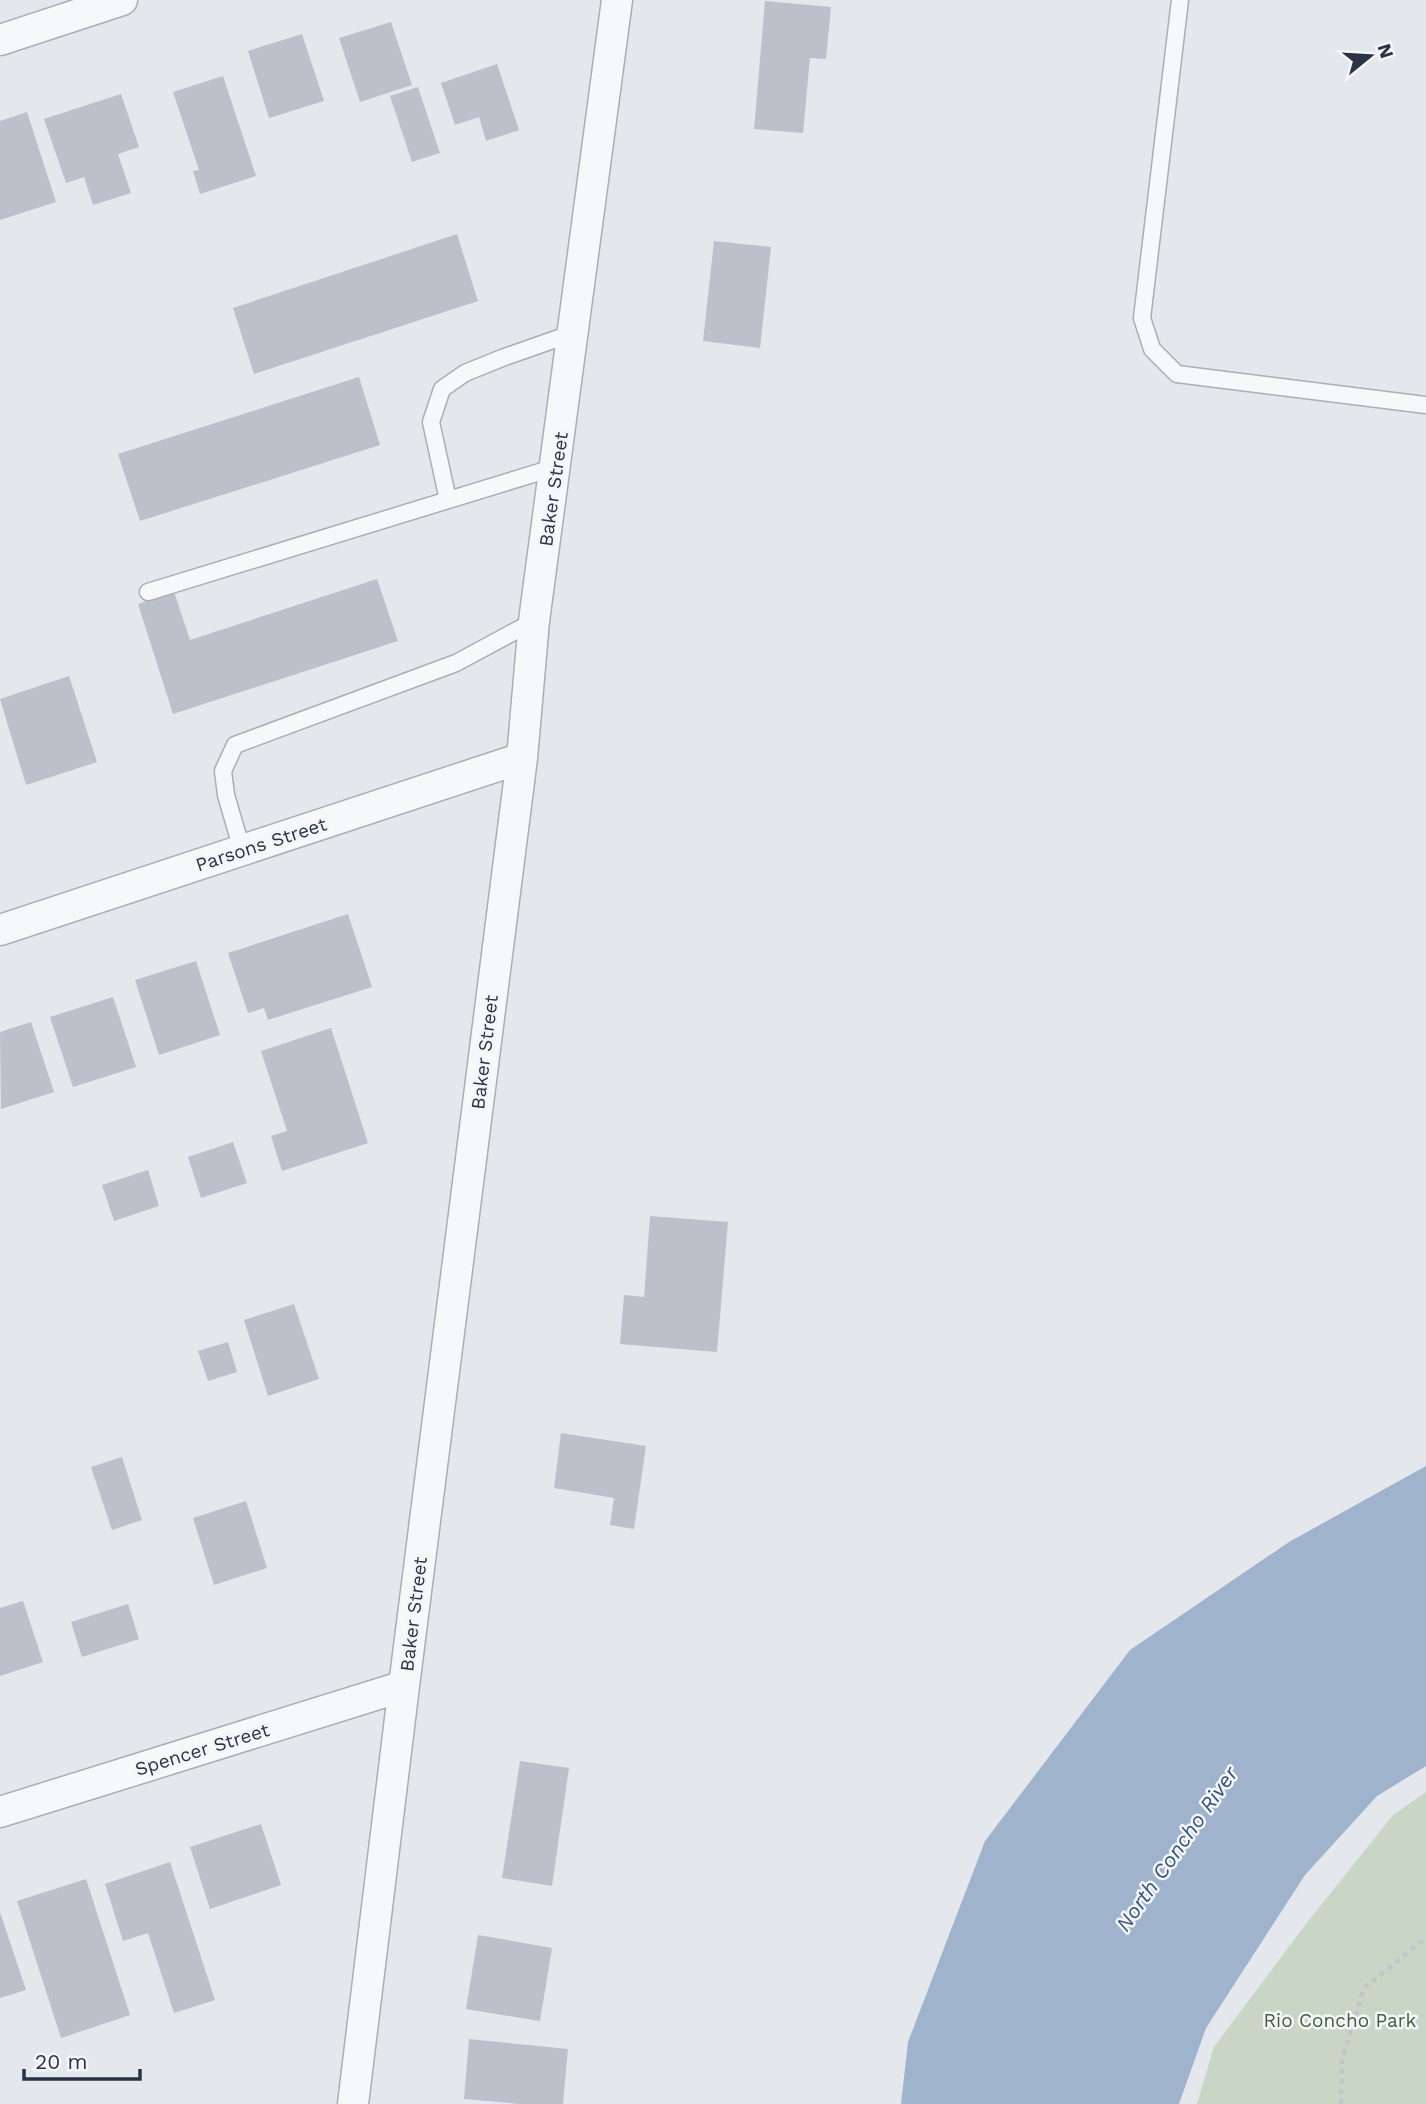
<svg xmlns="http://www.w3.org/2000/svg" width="1426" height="2104" viewBox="0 0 1426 2104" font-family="'Work Sans',sans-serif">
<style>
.green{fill:#c9d6c5}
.water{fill:#9fb4cc}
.building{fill:#bbc0ca}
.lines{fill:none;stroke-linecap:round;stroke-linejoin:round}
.lane-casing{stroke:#a9aeb7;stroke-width:19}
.street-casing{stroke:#a9aeb7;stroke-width:33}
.path{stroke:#c2c5cb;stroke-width:4.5;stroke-dasharray:5 5;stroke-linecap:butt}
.lane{stroke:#f7f8fa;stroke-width:16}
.street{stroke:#f7f8fa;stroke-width:30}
.labels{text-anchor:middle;stroke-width:5;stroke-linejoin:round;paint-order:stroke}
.street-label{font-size:19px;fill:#2b3445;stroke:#f4f6f9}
.park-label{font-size:19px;fill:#3f6138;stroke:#f4f6f9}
.water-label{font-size:21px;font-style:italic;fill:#34527a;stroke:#f4f6f9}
</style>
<rect width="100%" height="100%" fill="#e4e7ec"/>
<path class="green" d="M1426 1792V2104H1197L1214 2047 1302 1929 1393 1815Z"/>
<path class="water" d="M1426 1466V1766L1377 1796 1305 1875 1206 2028 1179 2104H901L908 2042 985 1841 1130 1650 1289 1542Z"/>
<path class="building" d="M765 1 831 7 826 59 810 58 803 133 754 129Z
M391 22 412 85 360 102 339 38Z
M302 34 324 101 269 118 248 51Z
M497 64 519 130 486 141 479 117 455 125 441 83Z
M223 76 256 176 200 194 193 171 199 170 173 92Z
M418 87 440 153 412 162 390 96Z
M121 94 139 147 118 154 131 193 93 205 84 177 66 183 44 119Z
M27 112 56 202 0 220V121Z
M457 234 478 301 254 374 233 308Z
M714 241 771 247 760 348 703 341Z
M359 377 380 445 140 521 118 454Z
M377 579 398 641 173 714 138 604 174 592 190 640Z
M69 676 97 762 26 785 0 699Z
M348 914 372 987 268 1020 264 1008 248 1013 228 953Z
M196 961 220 1035 159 1055 135 980Z
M113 997 136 1067 73 1087 50 1017Z
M31 1022 54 1092 1 1109 0 1032Z
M331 1028 368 1143 282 1171 271 1136 287 1131 261 1051Z
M233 1142 247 1183 201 1198 188 1157Z
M148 1170 159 1206 114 1221 102 1185Z
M650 1216 728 1222 717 1352 620 1344 624 1295 644 1297Z
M294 1304 319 1379 268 1396 244 1320Z
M228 1342 237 1372 208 1381 198 1351Z
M561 1433 646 1446 634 1529 610 1525 614 1498 554 1488Z
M122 1457 142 1520 112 1530 91 1467Z
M246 1501 267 1568 214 1585 193 1518Z
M23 1601 43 1662 0 1676V1608Z
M128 1604 139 1639 82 1657 71 1622Z
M520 1761 569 1768 552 1886 502 1878Z
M261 1824 281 1885 210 1909 190 1847Z
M170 1862 215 2000 174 2013 148 1933 123 1941 105 1884Z
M86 1879 130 2015 61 2038 17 1901Z
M0 1912 26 1990 0 1998Z
M478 1935 552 1948 540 2021 466 2009Z
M469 2039 568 2049 563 2104H520L464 2099Z"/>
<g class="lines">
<defs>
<path id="lane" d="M1180 0 1142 318 1152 349 1177 374 1426 405
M448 500 431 422 442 389 465 373 502 358 573 333
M148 592 556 467
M242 850 226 795 223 771 235 745 456 663 534 621"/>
<path id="street" d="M0 40 122 0
M0 930 522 758
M0 1812 404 1686
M353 2104 404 1686 522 758 534 621 617 0"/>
</defs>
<use href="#lane" class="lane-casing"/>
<use href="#street" class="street-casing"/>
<path class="path" d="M1341 2104 1342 2060 1364 1988 1426 1938"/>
<use href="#lane" class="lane"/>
<use href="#street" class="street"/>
</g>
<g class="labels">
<g class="street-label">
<text transform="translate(553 489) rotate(-82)" y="7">Baker Street</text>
<text transform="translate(261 844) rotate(-18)" y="7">Parsons Street</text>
<text transform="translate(484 1052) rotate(-83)" y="7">Baker Street</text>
<text transform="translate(413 1614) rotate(-83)" y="7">Baker Street</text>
<text transform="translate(202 1749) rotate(-17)" y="7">Spencer Street</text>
</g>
<g class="park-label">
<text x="1340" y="2027">Rio Concho Park</text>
</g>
<g class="water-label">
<text transform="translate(1177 1849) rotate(-55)" y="7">North Concho River</text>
</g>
</g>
<g transform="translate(1370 56) rotate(72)" stroke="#f4f6f9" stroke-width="5" paint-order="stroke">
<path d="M0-5L12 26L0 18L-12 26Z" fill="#2b3445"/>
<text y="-10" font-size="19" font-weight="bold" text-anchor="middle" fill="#2b3445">N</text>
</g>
<path d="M24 2069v10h116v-10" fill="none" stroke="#2b3445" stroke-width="3.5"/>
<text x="35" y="2069" font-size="21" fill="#2b3445" stroke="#f4f6f9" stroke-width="5" paint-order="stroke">20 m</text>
</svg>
